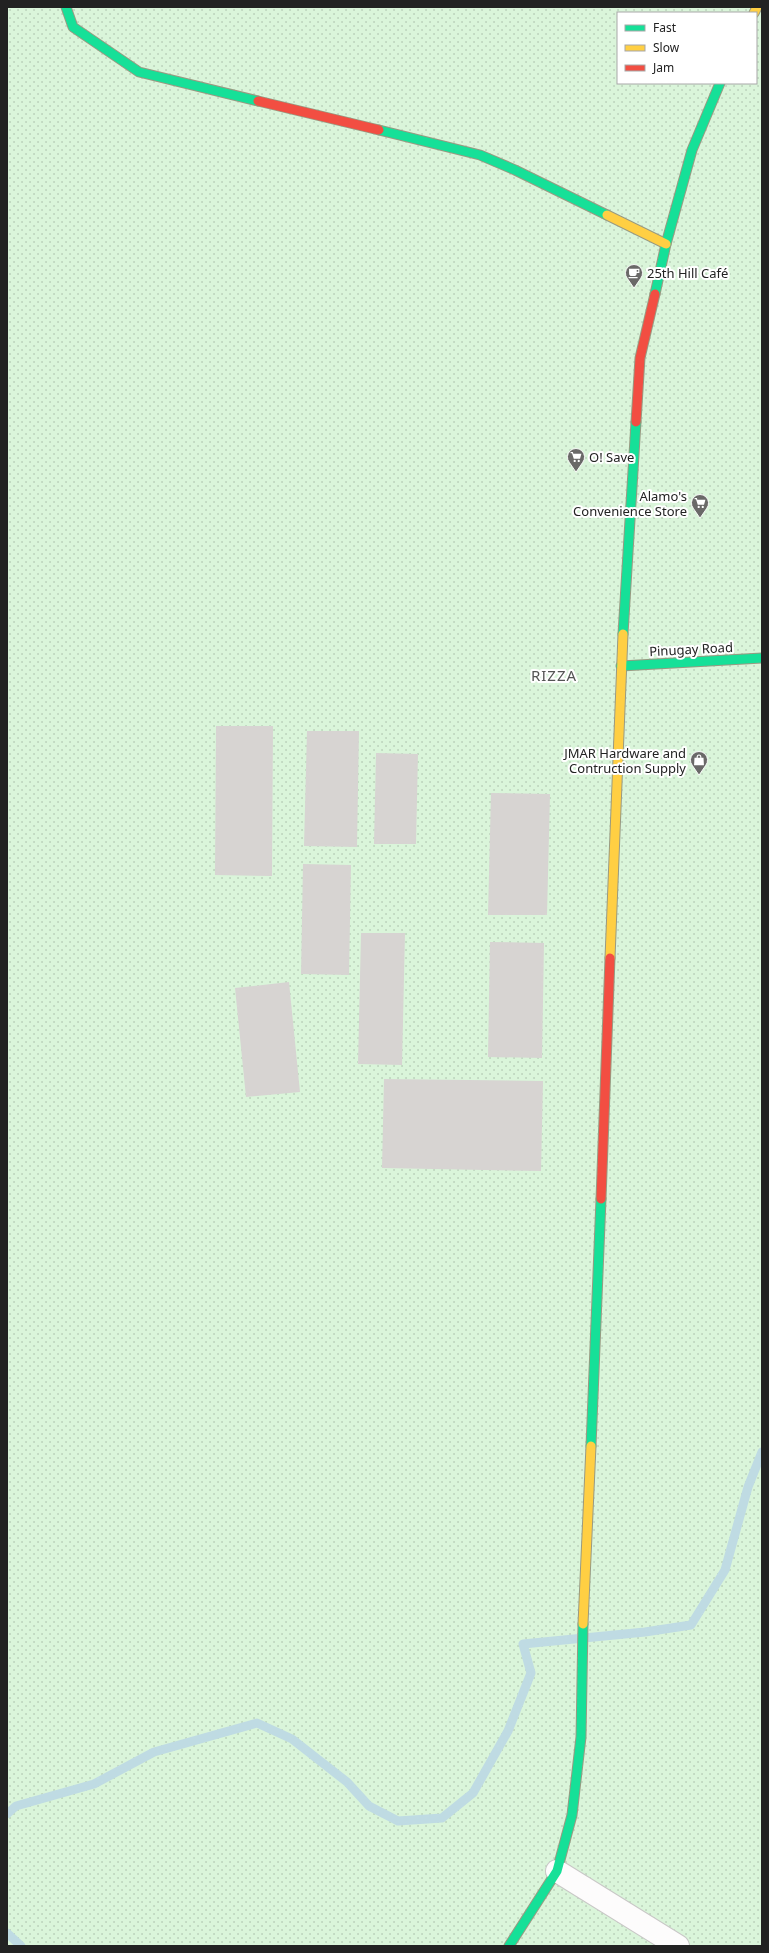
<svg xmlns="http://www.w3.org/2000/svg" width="769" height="1953" viewBox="0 0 769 1953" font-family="'Noto Sans',sans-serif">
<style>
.park{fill:url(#park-dots);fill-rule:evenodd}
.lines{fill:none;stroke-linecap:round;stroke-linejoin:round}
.stream{stroke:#bfdbe3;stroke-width:9}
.building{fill:#d7d4d2}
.street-casing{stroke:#c9c8c7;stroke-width:24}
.fast-casing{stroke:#999a82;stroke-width:11}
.slow-casing{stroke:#999a82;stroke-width:11}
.jam-casing{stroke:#999a82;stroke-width:11}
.street{stroke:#fdfcfc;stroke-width:22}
.fast{stroke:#16e098;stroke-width:9}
.slow{stroke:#ffcf43;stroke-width:9}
.jam{stroke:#f24e42;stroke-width:9}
.labels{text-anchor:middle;stroke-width:4;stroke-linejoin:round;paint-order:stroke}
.poi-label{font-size:13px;fill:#222;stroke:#fff;text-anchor:start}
.street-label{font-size:13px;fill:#222;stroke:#fff}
.quarter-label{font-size:15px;letter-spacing:1px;fill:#555;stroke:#fff}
</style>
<defs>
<pattern id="park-dots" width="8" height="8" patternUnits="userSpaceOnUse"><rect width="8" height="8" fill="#daf5da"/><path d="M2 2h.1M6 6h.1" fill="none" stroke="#bbd2bb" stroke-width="1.8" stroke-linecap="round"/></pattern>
</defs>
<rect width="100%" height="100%" fill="#f0eeeb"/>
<path class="park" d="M7 7H762V1946H7ZM618 13H756V83H618Z"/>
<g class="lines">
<path class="stream" d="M7 1814 16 1806 94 1784 154 1752 257 1723 292 1739 347 1782 369 1806 398 1821 442 1818 473 1793 508 1731 531 1673 523 1644 645 1632 691 1625 725 1570 748 1487 762 1452
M7 1933 21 1946"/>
</g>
<path class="building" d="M216 726H273L272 876 215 875Z
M307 731H359L357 847 304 846Z
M376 753 418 754 416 844H374Z
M491 793 550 794 547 915H488Z
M303 864 351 865 349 975 301 974Z
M361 933H405L402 1065 358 1064Z
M490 942 544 943 542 1058 488 1057Z
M289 982 300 1092 246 1097 235 988Z
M384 1079 543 1081 541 1171 382 1168Z"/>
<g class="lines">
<defs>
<path id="street" d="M557 1871 678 1946"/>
<path id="fast" d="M66 7 73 27 139 72 258 101
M379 130 480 155 515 170 607 215
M655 294 666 244 692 150 720 83
M623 634 636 422
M621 666 762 658
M591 1446 601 1199
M509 1946 557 1871 572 1815 581 1737 583 1624"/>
<path id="slow" d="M754 13 757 7
M607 215 666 244
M610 958 623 634
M583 1624 591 1446"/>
<path id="jam" d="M258 101 379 130
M636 422 640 358 655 294
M601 1199 610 958"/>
</defs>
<use href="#street" class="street-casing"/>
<use href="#fast" class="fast-casing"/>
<use href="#slow" class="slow-casing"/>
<use href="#jam" class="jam-casing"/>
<use href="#street" class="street"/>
<use href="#fast" class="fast"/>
<use href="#slow" class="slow"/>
<use href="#jam" class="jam"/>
</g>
<defs>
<symbol id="cafe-pin" viewBox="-11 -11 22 30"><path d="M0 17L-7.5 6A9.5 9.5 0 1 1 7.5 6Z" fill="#6a6968" stroke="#fff"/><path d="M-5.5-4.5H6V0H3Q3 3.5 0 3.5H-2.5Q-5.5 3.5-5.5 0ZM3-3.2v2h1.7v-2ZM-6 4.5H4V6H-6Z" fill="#fff"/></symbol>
<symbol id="supermarket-pin" viewBox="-11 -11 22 30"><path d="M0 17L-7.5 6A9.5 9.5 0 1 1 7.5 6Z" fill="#6a6968" stroke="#fff"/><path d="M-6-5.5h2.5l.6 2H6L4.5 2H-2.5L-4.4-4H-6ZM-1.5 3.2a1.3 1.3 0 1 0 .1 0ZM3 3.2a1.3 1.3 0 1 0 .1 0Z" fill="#fff"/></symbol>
<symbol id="shop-pin" viewBox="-11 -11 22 30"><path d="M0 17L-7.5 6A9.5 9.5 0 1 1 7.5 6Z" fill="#6a6968" stroke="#fff"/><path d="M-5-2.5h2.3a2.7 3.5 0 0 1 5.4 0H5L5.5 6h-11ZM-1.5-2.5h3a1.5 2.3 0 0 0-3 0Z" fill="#fff"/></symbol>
</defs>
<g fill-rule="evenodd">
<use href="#cafe-pin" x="624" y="263" width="20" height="27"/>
<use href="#supermarket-pin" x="566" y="447" width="20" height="27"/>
<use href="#supermarket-pin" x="690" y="493" width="20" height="27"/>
<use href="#shop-pin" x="689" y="750" width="20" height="27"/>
</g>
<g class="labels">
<g class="poi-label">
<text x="647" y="278">25th Hill Café</text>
<text x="589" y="462">O! Save</text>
<text x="687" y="501" text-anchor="end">Alamo's<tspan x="687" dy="15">Convenience Store</tspan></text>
<text x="686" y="758" text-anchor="end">JMAR Hardware and<tspan x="686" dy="15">Contruction Supply</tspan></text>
</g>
<g class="street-label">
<text transform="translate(691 649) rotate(-3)" y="5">Pinugay Road</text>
</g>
<g class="quarter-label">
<text x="554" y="681">RIZZA</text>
</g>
</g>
<rect width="769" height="1953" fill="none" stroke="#222222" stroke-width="16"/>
<rect x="617" y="12" width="140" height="72" fill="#ffffff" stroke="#a7a7a7"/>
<rect x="625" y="25" width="20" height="6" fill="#16e098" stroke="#a7a7a7"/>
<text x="653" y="32" font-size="12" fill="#222222">Fast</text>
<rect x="625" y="45" width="20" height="6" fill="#ffcf43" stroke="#a7a7a7"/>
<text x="653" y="52" font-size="12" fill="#222222">Slow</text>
<rect x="625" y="65" width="20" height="6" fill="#f24e42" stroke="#a7a7a7"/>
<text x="653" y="72" font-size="12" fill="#222222">Jam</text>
</svg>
